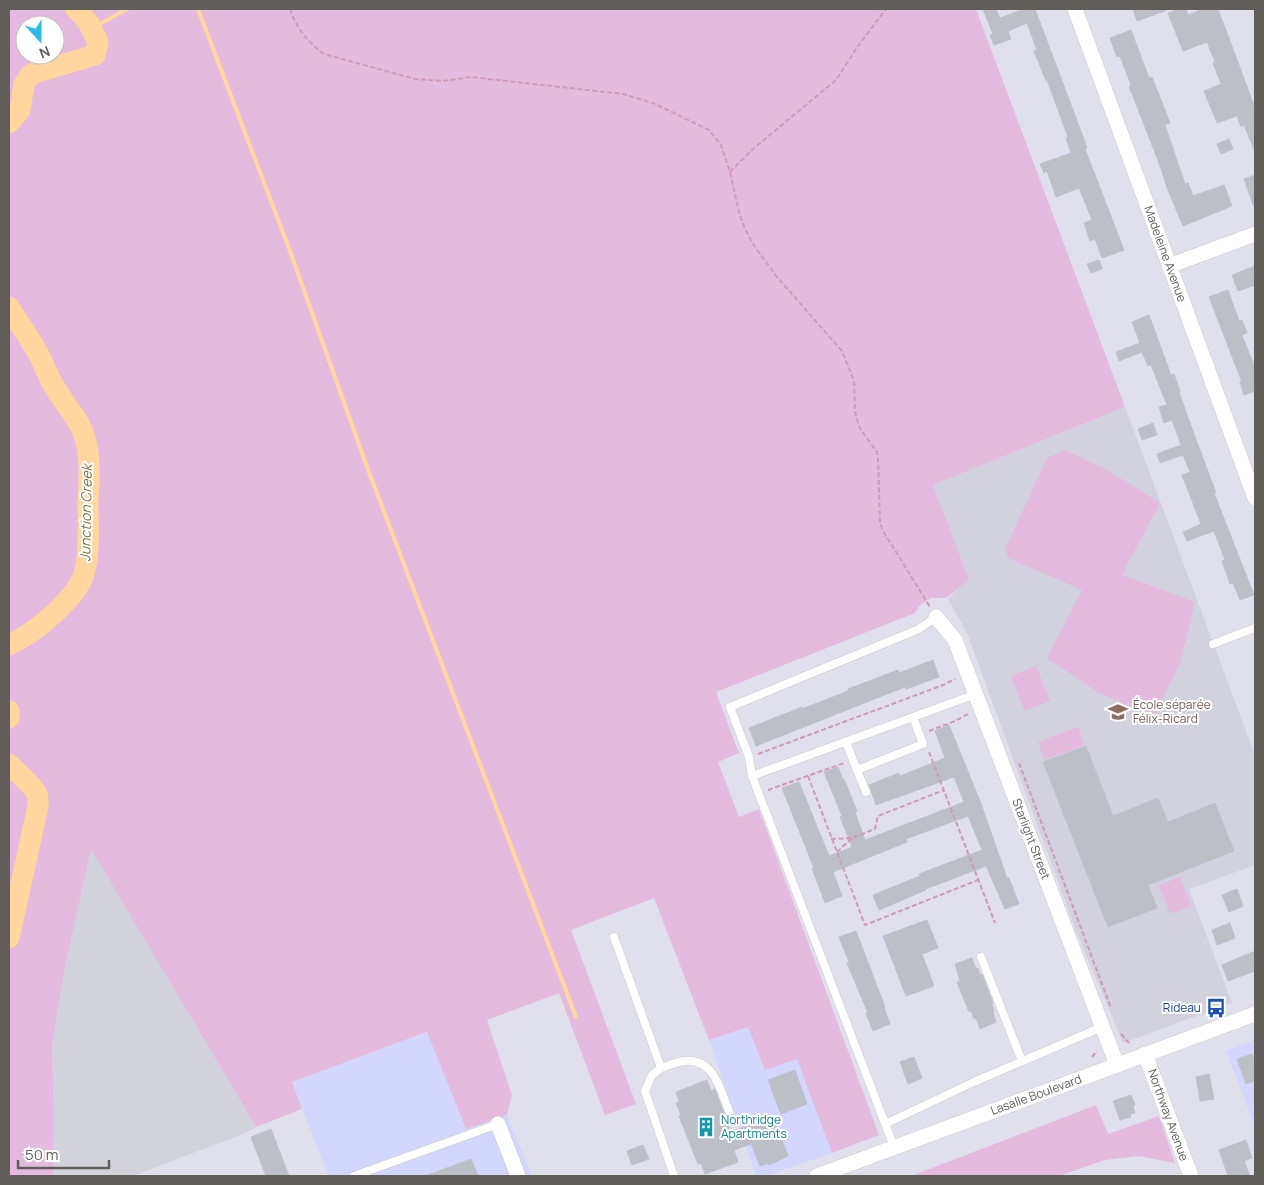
<svg xmlns="http://www.w3.org/2000/svg" width="1264" height="1185" viewBox="0 0 1264 1185" font-family="Manrope,sans-serif">
<style>
.commercial{fill:#d3d6fd}
.industrial{fill:#d2d3da}
.education{fill:#d1d2de}
.green{fill:#e4bbde;fill-rule:evenodd}
.lines{fill:none;stroke-linecap:round;stroke-linejoin:round}
.stream{stroke:#ffd69d;stroke-width:4}
.river{stroke:#ffd69d;stroke-width:21}
.building{fill:#bcbfc6;stroke:#bec1d0}
.lane-casing{stroke:#cbc9c4;stroke-width:9}
.street-casing{stroke:#cbc9c4;stroke-width:16}
.secondary-casing{stroke:#cfcdc6;stroke-width:16}
.path{stroke:#cf9bb9;stroke-width:2;stroke-dasharray:5 2.5;stroke-linecap:butt}
.lane{stroke:#fff;stroke-width:8}
.street{stroke:#fff;stroke-width:15}
.secondary{stroke:#fff;stroke-width:15}
.labels{text-anchor:middle;stroke-width:4;stroke-linejoin:round;paint-order:stroke}
.street-label{font-size:12px;fill:#615e59;stroke:#fff}
.education-label{font-size:12px;fill:#785e54;stroke:#fff;text-anchor:start}
.transit-label{font-size:12px;fill:#164399;stroke:#fff;text-anchor:end}
.culture-label{font-size:12px;fill:#0d838f;stroke:#fff;text-anchor:start}
.water-label{font-size:14px;font-style:italic;fill:#8c6e32;stroke:#fff}
</style>
<rect width="100%" height="100%" fill="#e0e0ec"/>
<path class="commercial" d="M748 1027 797 1058 832 1153 766 1176H756L709 1040Z
M428 1032 466 1129 507 1115 532 1176H329L291 1082Z
M1255 1040V1127L1226 1051Z"/>
<path class="industrial" d="M91 848 256 1127 243 1134 133 1176H53L54 1114 52 1045 64 972Z"/>
<path class="education" d="M1125 407 1255 755V865L1189 889 1232 1003 1123 1043 1075 928 967 633 948 599 968 579 933 485Z"/>
<path class="green" d="M9 9H976L1125 407 933 485 969 580 946 598H931L919 606 915 613 716 692 739 753 718 762 739 817 759 809 879 1135 832 1153 797 1059 765 1070 748 1027 709 1040 654 898 571 930 636 1104 605 1115 559 993 487 1020 512 1095 507 1115 466 1129 427 1032 292 1082 302 1109 256 1127 91 849 64 972 52 1045 54 1114 53 1176H9ZM25 25H55V55H25Z
M1066 450 1109 471 1160 503 1122 575 1195 602 1180 663 1154 716 1099 693 1047 658 1082 590 1008 558 1005 549 1047 458Z
M1036 666 1050 701 1024 711 1011 676Z
M1078 727 1085 745 1044 760 1038 742Z
M1180 877 1191 906 1170 914 1159 885Z
M1096 1105 1108 1134 1159 1116 1175 1163 1139 1156 1105 1160 1058 1176H911Z"/>
<g class="lines">
<path class="stream" d="M198 9 290 251 367 467 576 1017
M91 29 127 9"/>
<path class="river" d="M9 123 20 110 24 84 31 74 95 55 98 42 88 22 76 9
M9 307C19 323 30 339 39 355 44 365 48 376 54 386 63 403 80 419 85 438 91 458 89 481 88 502 88 524 90 548 85 570 80 597 33 634 9 645
M9 711V718
M9 764C17 773 32 783 37 794 39 799 38 806 37 811L9 938"/>
</g>
<path class="building" d="M983 9H996L1000 18 1024 9H1035L1079 126 1087 148 1085 149 1124 250 1102 258 1095 239 1090 241 1084 223 1092 220 1079 188 1056 197 1047 171 1044 173 1040 164 1071 153 1066 138 1068 137 1047 80 1046 81 1034 51 1037 50 1027 23 1008 31 1011 39 994 45 990 35 993 34Z
M1133 9H1167V10L1137 21Z
M1180 9H1186L1188 15 1203 9H1218L1255 108V152L1244 125 1241 127 1237 116 1217 123 1204 91 1221 84 1213 63 1215 62 1207 42 1183 51 1168 13Z
M1131 30 1149 78 1152 77 1170 123 1165 125 1185 184 1188 183 1193 196 1224 185 1232 206 1183 226 1168 190 1159 163 1129 86 1131 85 1120 56 1117 57 1110 38Z
M1229 139 1233 149 1221 154 1217 144Z
M1255 175V206L1254 207 1244 179Z
M1099 260 1102 269 1091 273 1087 264Z
M1255 266V285L1238 291 1232 275Z
M1228 290 1239 321 1242 320 1247 333 1242 335 1255 368V391L1244 395 1240 382H1242L1209 297Z
M1149 315 1171 375 1174 374 1180 391 1179 392 1187 415 1216 493H1214L1254 595 1240 600 1233 583 1230 584 1222 561 1225 560 1214 531 1187 541 1183 532 1201 524 1182 475 1190 472 1183 455 1160 463 1157 454 1181 445 1172 420 1164 423 1159 407 1167 405 1151 365 1148 366 1142 352 1119 361 1116 352 1140 343 1132 322Z
M1153 423 1157 435 1142 440 1138 429Z
M933 660 939 677 906 689 905 687 756 746 749 728 802 707V709L848 691V689L898 670 899 673Z
M949 725 980 801 1007 878H1009L1019 904 1005 909 986 866 926 889V890L879 910 873 895 920 876 919 874 982 850 968 816 906 839 907 842 833 872 842 896 825 903 812 868H814L782 788 799 782 829 856 852 847 840 817 842 816 824 772 838 767 843 780 844 779 857 811 855 812 865 840 964 802 954 777 876 805 869 785 899 773 900 776 945 758 935 731Z
M1086 746 1113 816 1158 798 1168 822 1215 803 1234 851 1148 885 1157 908 1108 927 1043 762Z
M1237 889 1243 906 1229 912 1222 895Z
M927 920 938 948 922 954 934 986 906 996 883 936Z
M1230 923 1235 938 1217 945 1212 930Z
M856 931 885 1007H884L890 1024 873 1031 866 1013H868L847 963 849 962 839 937Z
M1255 951V971L1228 981 1222 965Z
M972 958 976 969 978 968 980 975 982 974 993 1003 992 1004 994 1011 993 1012 996 1022 980 1029 976 1018 974 1019 971 1011 969 1012 957 982 960 981 955 964Z
M1252 1054 1255 1062V1081L1246 1084 1237 1059Z
M914 1057 922 1078 908 1084 900 1062Z
M795 1070 807 1104 781 1114 768 1080Z
M1209 1074 1214 1099 1200 1101 1196 1077Z
M707 1080 711 1091 715 1089 731 1132 773 1116 788 1156 769 1165 768 1163 760 1166 751 1144 734 1150 738 1162 705 1174 701 1163 698 1164 679 1116 681 1115 676 1103 679 1102 676 1092Z
M1131 1095 1135 1105 1133 1106 1135 1113 1130 1114 1131 1117 1120 1120 1113 1101Z
M271 1129 289 1176H266L251 1137Z
M1246 1140 1252 1158 1244 1161 1250 1176H1228L1219 1150Z
M643 1145 649 1159 632 1165 627 1151Z
M471 1159 478 1176H428V1175Z"/>
<g class="lines">
<defs>
<path id="lane" d="M1213 644 1255 628
M846 742 857 770 923 744 913 717
M857 770 866 792
M752 776 749 757 730 707 919 629 936 617
M614 937 661 1068 652 1075 645 1091 674 1176
M981 957 1022 1061
M661 1068C668 1066 676 1062 684 1061 714 1058 720 1089 729 1111
M885 1124 976 1081 1102 1027
M894 1147 752 776 976 694
M354 1176 498 1124"/>
<path id="street" d="M1075 9 1255 498
M1169 266 1255 234
M936 617 955 640 1117 1065
M1145 1054 1191 1176
M498 1124 518 1176"/>
<path id="secondary" d="M817 1176 1255 1014"/>
</defs>
<use href="#lane" class="lane-casing"/>
<use href="#street" class="street-casing"/>
<use href="#secondary" class="secondary-casing"/>
<path class="path" d="M290 9C296 27 308 43 324 54L415 79 443 81 471 77 623 94 653 103 709 130 721 145 730 172 740 216 745 229 755 247 777 277 842 351 854 381 855 411 858 423 861 430 877 452 878 458 880 523 883 531 930 607
M730 172 753 149 836 80 858 46 886 9
M929 731 955 721 968 714
M929 752 995 923
M758 754 943 685 955 679
M1019 763 1111 1008
M808 776 865 925 978 880
M768 790 844 763
M831 839 852 838 875 829 878 816 944 790
M837 852 852 838
M1121 1034 1129 1043
M1092 1057 1097 1051"/>
<use href="#lane" class="lane"/>
<use href="#street" class="street"/>
<use href="#secondary" class="secondary"/>
</g>
<defs>
<symbol id="school-bare" viewBox="-9 -9 18 18"><path d="M0-5L7-2L0 1L-7-2ZM-4 1L0 2.5L4 1V4Q0 6-4 4Z" fill="#8d6e63" stroke="#fff" stroke-width="2.5" paint-order="stroke"/></symbol>
<symbol id="bus-bare" viewBox="-9 -9 18 18"><path d="M-5-6H5V4H4V6H2V4H-2V6H-4V4H-5ZM-3.5-4V0h7V-4ZM-3.5 1.2v1.5H-2V1.2ZM2 1.2v1.5H3.5V1.2Z" fill="#1a4fb4" stroke="#fff" stroke-width="2.5" paint-order="stroke"/></symbol>
<symbol id="building-bare" viewBox="-9 -9 18 18"><path d="M-4-6H4V6H1V3H-1V6H-4ZM-2.5-4.3h1.7v1.8h-1.7ZM.8-4.3h1.7v1.8H.8ZM-2.5-1h1.7V.8h-1.7ZM.8-1h1.7V.8H.8Z" fill="#0f9aa8" stroke="#fff" stroke-width="2.5" paint-order="stroke"/></symbol>
</defs>
<g fill-rule="evenodd">
<use href="#school-bare" x="1104" y="698" width="28" height="28"/>
<use href="#bus-bare" x="1202" y="994" width="28" height="28"/>
<use href="#building-bare" x="692" y="1113" width="28" height="28"/>
</g>
<g class="labels">
<g class="street-label">
<text transform="translate(1165 254) rotate(70)" y="4">Madeleine Avenue</text>
<text transform="translate(1031 839) rotate(69)" y="4">Starlight Street</text>
<text transform="translate(1036 1095) rotate(-20)" y="4">Lasalle Boulevard</text>
<text transform="translate(1168 1115) rotate(70)" y="4">Northway Avenue</text>
</g>
<g class="education-label">
<text x="1133" y="709">École séparée<tspan x="1133" dy="14">Félix-Ricard</tspan></text>
</g>
<g class="transit-label">
<text x="1201" y="1012">Rideau</text>
</g>
<g class="culture-label">
<text x="721" y="1124">Northridge<tspan x="721" dy="14">Apartments</tspan></text>
</g>
<g class="water-label">
<text transform="translate(86 513) rotate(-89)" y="5">Junction Creek</text>
</g>
</g>
<rect width="1264" height="1185" fill="none" stroke="#615e59" stroke-width="20"/>
<g transform="translate(40 40) rotate(159)"><circle r="24" fill="#ffffff" stroke="#c0bfbd"/>
<path d="M0-4L9 19L0 12L-9 19Z" fill="#29bce8"/>
<text y="-8" font-size="14" font-weight="bold" text-anchor="middle" fill="#615e59">N</text>
</g>
<path d="M18 1160v8h91v-8" fill="none" stroke="#615e59" stroke-width="2.5"/>
<text x="25" y="1160" font-size="15" fill="#615e59" stroke="#ffffff" stroke-width="4" paint-order="stroke">50 m</text>
</svg>
